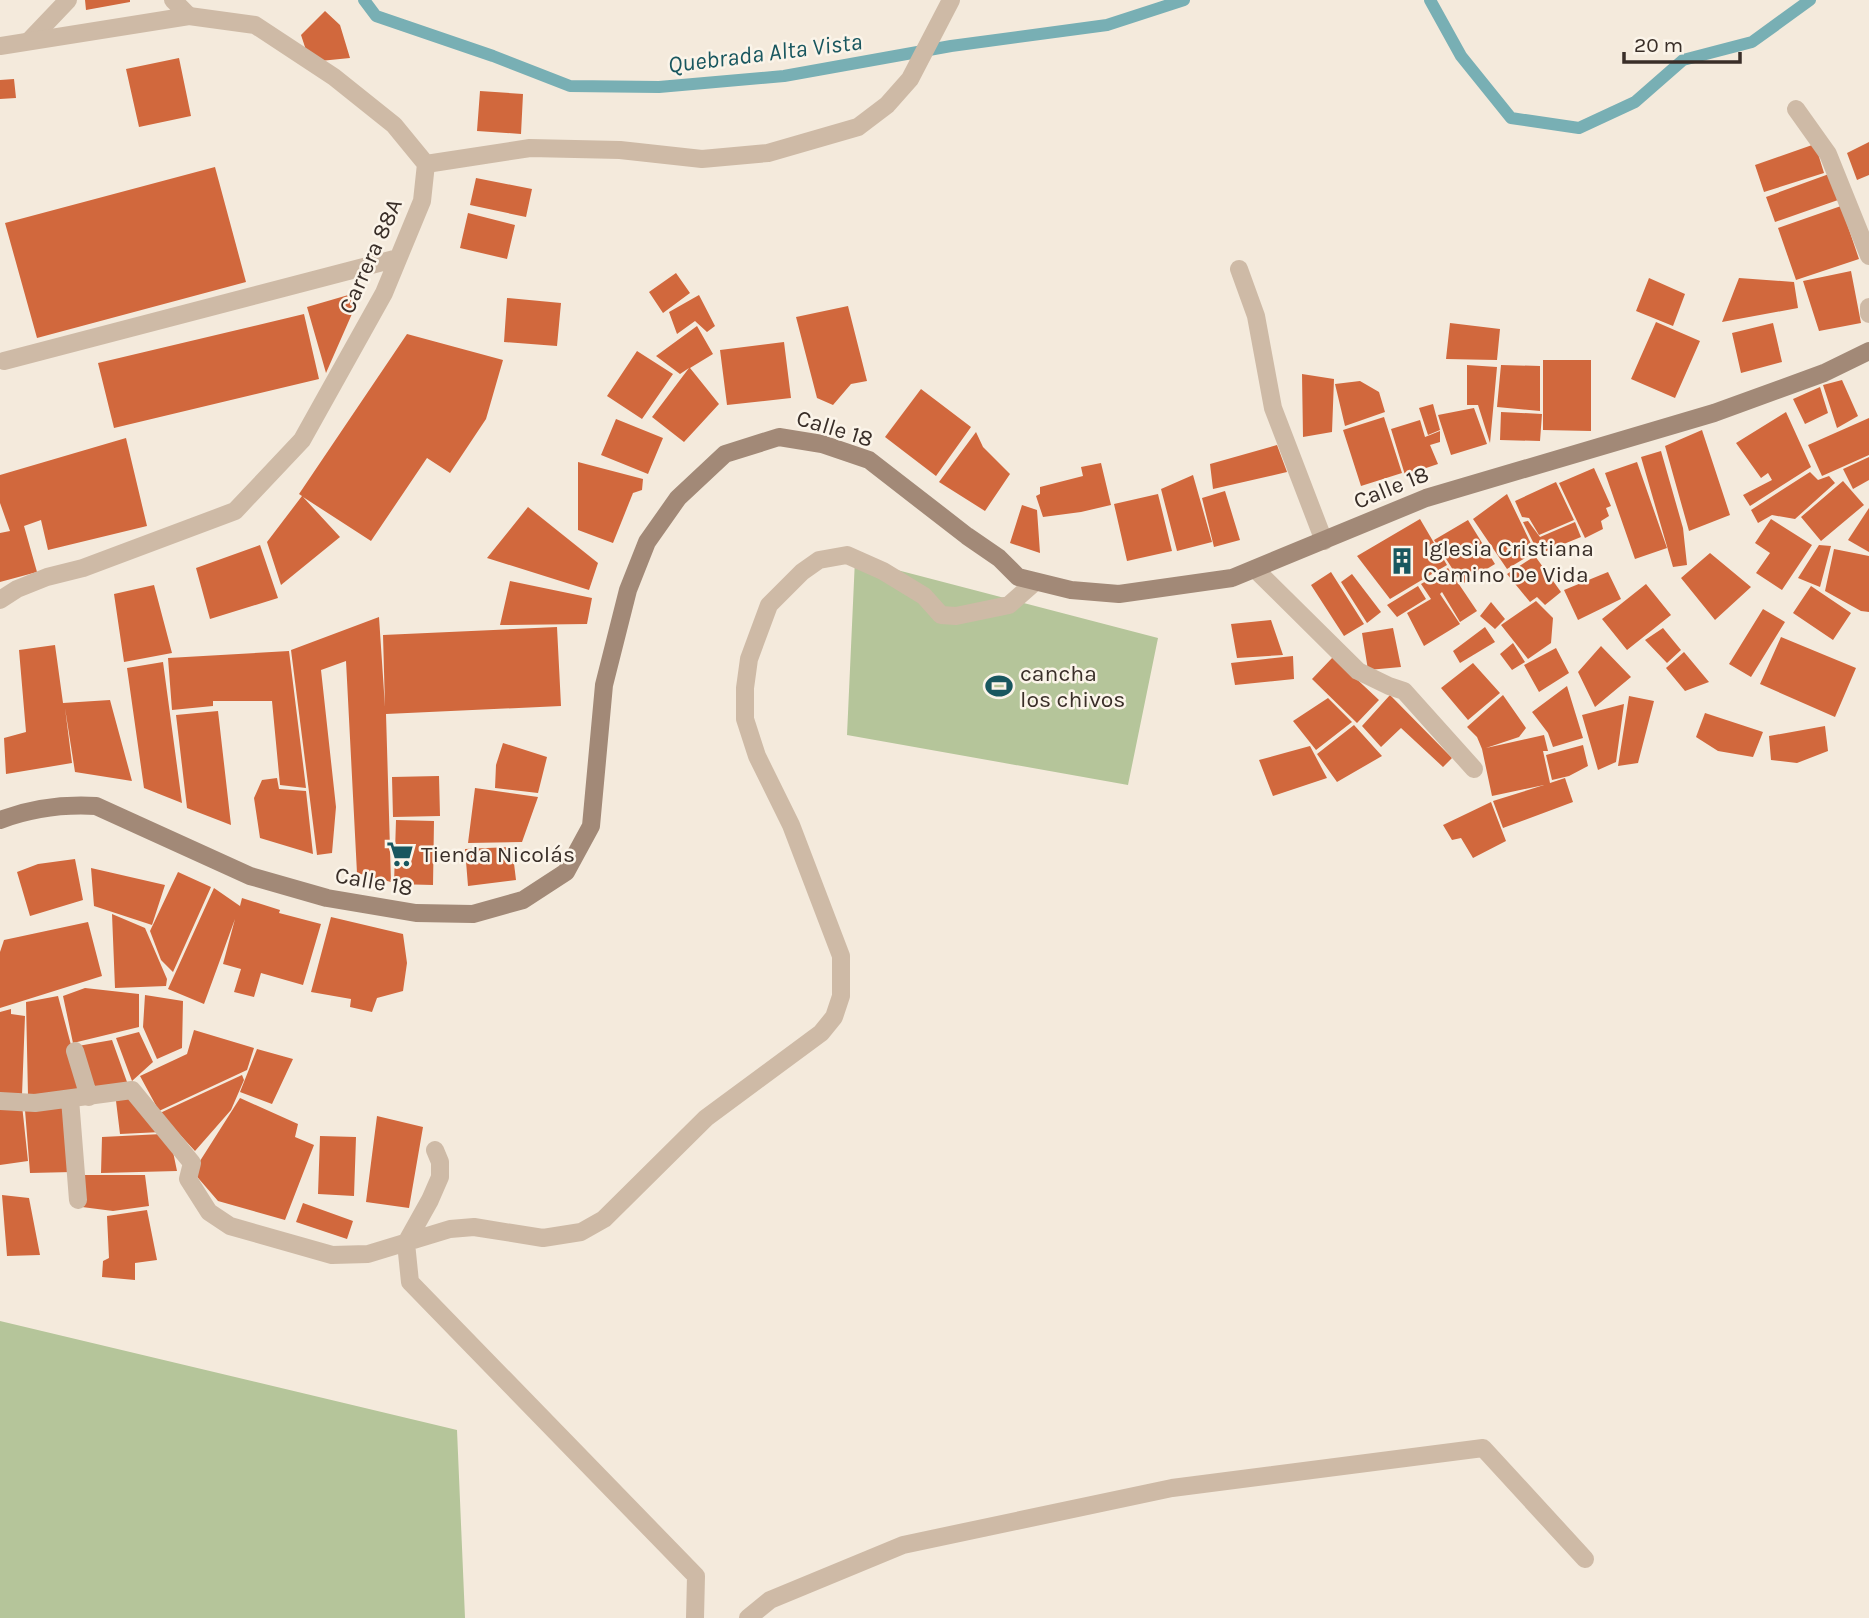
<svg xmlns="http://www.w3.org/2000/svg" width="1869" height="1618" viewBox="0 0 1869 1618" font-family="Karla,sans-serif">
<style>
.green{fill:#b5c59a}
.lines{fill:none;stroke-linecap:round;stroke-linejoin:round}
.stream{stroke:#78afb4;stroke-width:12}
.building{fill:#d1683d}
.lane{stroke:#cebaa6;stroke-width:18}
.street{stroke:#cebaa6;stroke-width:18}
.secondary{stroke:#a28977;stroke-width:18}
.labels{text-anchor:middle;stroke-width:5;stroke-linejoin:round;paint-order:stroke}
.street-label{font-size:23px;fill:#392e28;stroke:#fbf4e9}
.poi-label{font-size:23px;fill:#392e28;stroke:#fbf4e9;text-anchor:start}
.water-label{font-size:24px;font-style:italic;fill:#19575f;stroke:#fbf4e9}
</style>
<rect width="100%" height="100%" fill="#f4eadc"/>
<path class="green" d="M855 559 1158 638 1128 785 847 735Z
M0 1321 457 1430 465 1618H0Z"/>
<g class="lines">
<path class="stream" d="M364 0 376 16 493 56 570 86 659 87 784 76 951 46 1107 25 1184 0
M1430 0 1461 56 1511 118 1579 128 1635 102 1683 60 1752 42 1810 0"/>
</g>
<path class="building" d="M85 0H130V2L86 10Z
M325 11 340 25 350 58 310 62 301 35Z
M179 58 191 116 139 127 126 69Z
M14 79 16 98 0 99V80Z
M480 91 523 94 521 134 477 131Z
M1869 142V175L1857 180 1847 153Z
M1815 144 1824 173 1764 192 1755 165Z
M215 167 246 282 37 338 5 223Z
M1829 174 1838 200 1775 222 1766 197Z
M476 178 532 189 526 217 470 205Z
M1841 206 1859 259 1796 280 1778 228Z
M468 213 515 225 507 259 460 248Z
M1851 271 1861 323 1819 331 1803 281Z
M676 273 690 293 663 313 649 292Z
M1649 278 1685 294 1673 326 1636 311Z
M1739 278 1794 282 1798 308 1722 322Z
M362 291 326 373 307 307Z
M699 295 715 326 707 332 695 321 677 334 669 312Z
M507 298 561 303 557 346 504 342Z
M848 306 867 381 851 384 833 405 817 398 796 317Z
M304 314 319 379 114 428 98 363Z
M1656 322 1700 341 1675 398 1631 379Z
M1450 323 1500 329 1497 360 1446 359Z
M1773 323 1782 362 1741 373 1732 333Z
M697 326 713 354 690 368 719 404 684 442 652 417 689 368 680 374 656 356Z
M407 334 503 360 486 419 450 473 427 458 371 541 303 497 340 537 281 585 267 542 302 496 299 494Z
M784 342 791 398 727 405 720 350Z
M637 351 673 374 642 419 607 396Z
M1543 360H1591V431L1543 430Z
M1467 365 1497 367 1490 443 1478 405H1467Z
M1501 365 1540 366V411L1497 407Z
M1302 374 1334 379 1332 432 1303 437Z
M1842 380 1858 416 1837 428 1823 385Z
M1360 381 1379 392 1385 412 1345 426 1335 384Z
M1820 387 1828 413 1805 424 1793 399Z
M921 389 971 427 936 476 885 437Z
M1433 404 1440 430 1428 435 1419 408Z
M1474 408 1487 444 1451 455 1438 415Z
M1501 412 1542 414 1540 441 1500 440Z
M1786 412 1811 467 1750 506 1743 495 1772 480 1768 473 1761 478 1736 443Z
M1384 417 1402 473 1361 486 1343 430Z
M1869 418V455L1822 476 1808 445Z
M616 419 663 438 648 474 601 455Z
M1420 420 1425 437 1440 431V442L1430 445 1438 464 1405 475 1391 429Z
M1702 430 1730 515 1689 531 1665 446Z
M976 432 983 447 1010 474 985 511 939 482Z
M126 438 147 526 48 550 41 520 24 526 37 572 0 582V533L10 531 0 503V475Z
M1277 445 1287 472 1213 489 1210 464Z
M1661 451 1683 528 1687 565 1673 567 1641 457Z
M1869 457V480L1853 489 1843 469Z
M578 462 643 479 642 490 633 493 613 543 578 530Z
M1637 462 1667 548 1635 559 1605 473Z
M1101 463 1111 505 1081 512 1043 517 1036 496 1040 494V487L1083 476 1081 467Z
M1594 468 1611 506 1606 508 1609 516 1601 521 1603 529 1585 538 1559 483Z
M1810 472 1818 480 1829 476 1835 483 1795 519 1772 515 1758 523 1751 510Z
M1193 475 1212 542 1177 551 1161 489Z
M1843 481 1864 505 1821 541 1801 517Z
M1556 482 1574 520 1539 535 1529 518 1522 517 1515 501Z
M1225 491 1240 540 1214 547 1202 498Z
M1158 494 1172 551 1127 561 1114 504Z
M1507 494 1535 552 1507 569 1473 519Z
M1022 505 1037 510 1040 553 1010 543Z
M528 507 598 563 589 590 487 558Z
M1869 508V552L1848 540Z
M1420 519 1447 565 1390 599 1357 556Z
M1771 519 1812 545 1782 590 1756 573 1770 553 1755 543Z
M1468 520 1495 564 1462 584 1434 540Z
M1528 521 1540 537 1575 522 1581 537 1539 554 1523 522Z
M260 545 278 598 210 619 196 568Z
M1819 545 1831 546 1820 587 1798 578Z
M1834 549 1869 556V612L1861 611 1825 591Z
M1710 553 1751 587 1715 620 1681 578Z
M1535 556 1561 592 1545 605 1537 597 1530 602 1507 574Z
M1448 568 1477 611 1460 622 1442 592 1440 594 1460 624 1424 646 1407 613 1431 599 1421 584Z
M1331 572 1364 624 1344 636 1311 585Z
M1608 572 1621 599 1578 620 1564 590Z
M1352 574 1381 612 1367 623 1341 582Z
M510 581 592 598 587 624 500 625Z
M1646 584 1671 615 1627 650 1602 619Z
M154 585 172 653 124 662 114 594Z
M1418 586 1426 599 1397 617 1387 605Z
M1811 586 1851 613 1833 640 1793 613Z
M1536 601 1553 618 1551 643 1528 659 1501 625Z
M1491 602 1505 619 1495 629 1480 616Z
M1763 609 1785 622 1751 677 1729 664Z
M379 617 385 707 383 635 557 627 561 706 386 714 391 882 357 873 346 661 321 670 336 807 332 853 317 855 291 650Z
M1271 620 1283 655 1237 658 1231 624Z
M1485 627 1495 642 1460 663 1453 651Z
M1393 628 1401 667 1368 670 1362 633Z
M1663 628 1681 650 1667 663 1645 640Z
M1781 637 1856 668 1835 717 1760 684Z
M1513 643 1525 662 1512 670 1500 654Z
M55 645 63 703 110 700 132 781 75 772 65 708 72 763 6 774 4 738 26 732 19 650Z
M1601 646 1631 677 1595 707 1578 672Z
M1556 648 1569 673 1539 692 1524 665Z
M289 651 306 788 280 785 272 701H213V706L172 710 168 658Z
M1684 652 1709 682 1685 691 1666 668Z
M1293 656 1294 679 1235 685 1231 663Z
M1333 657 1379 700 1357 723 1312 679Z
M163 662 182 803 144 788 127 668Z
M1473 663 1500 693 1468 720 1441 688Z
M1567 686 1583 738 1553 747 1548 733 1532 712Z
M1390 695 1452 758 1443 767 1401 728 1381 747 1362 726Z
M1503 695 1526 728 1519 737 1486 748 1544 735 1548 751H1543L1550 783 1565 778 1573 802 1503 828 1493 801 1544 785 1492 796 1482 749 1477 737 1467 727Z
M1629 696 1654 701 1638 763 1618 766Z
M1328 698 1352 722 1316 750 1293 721Z
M1624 704 1616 762 1598 770 1582 715Z
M218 711 231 825 187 808 176 715Z
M1705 713 1763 732 1753 757 1718 751 1696 737Z
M1354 725 1382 756 1337 782 1317 754Z
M1825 726 1828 751 1797 763 1771 760 1769 736Z
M503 743 547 757 538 793 495 788 496 765Z
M1583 745 1588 766 1569 776 1552 780 1546 755Z
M1310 746 1327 778 1273 796 1259 760Z
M439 776 440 816 393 817 392 777Z
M277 778 279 789 306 791 313 854 260 838 254 798 262 780Z
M475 788 538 797 522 842 468 843Z
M1491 802 1506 841 1473 858 1461 838 1452 840 1443 825Z
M396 820 434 821 433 885 394 884Z
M512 847 516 880 468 886 465 849Z
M75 859 83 900 30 916 17 872 38 864Z
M91 868 165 885 152 925 94 906Z
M178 872 211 887 173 972 161 960 150 931Z
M214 888 240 906 242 898 280 910 279 913 321 924 303 985 261 973 254 997 234 992 241 969 223 964 235 919 204 1004 168 989Z
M112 914 145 928 167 979 166 986 115 988Z
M331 917 403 934 407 963 403 991 377 998 372 1012 350 1007 351 999 311 992Z
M88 922 102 976 0 1008V952L4 940Z
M85 988 139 994V1027L73 1043 63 996Z
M145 995 183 1001 182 1048 157 1059 143 1027Z
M58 996 83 1090 28 1095 26 1002Z
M11 1009V1014L25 1016 22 1095 0 1094V1012Z
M194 1030 254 1048 247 1070 159 1111 140 1076 187 1054Z
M139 1032 153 1062 132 1081 116 1038Z
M112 1040 127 1082 91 1091 78 1046Z
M257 1049 293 1059 272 1104 240 1092Z
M242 1075 244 1080 231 1110 195 1151 160 1113Z
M132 1097 161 1132 120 1134 116 1101Z
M240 1098 298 1124 295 1137 314 1145 285 1220 218 1201 193 1172Z
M22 1105 28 1161 0 1165V1108Z
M66 1105 72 1172 30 1173 25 1110Z
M377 1116 423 1127 409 1208 366 1202Z
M162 1134 172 1147 177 1171 101 1173 102 1137Z
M320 1136 356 1137 354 1196 318 1194Z
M81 1175H145L149 1206 113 1211 82 1207Z
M2 1195 29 1198 40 1255 7 1256Z
M303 1203 353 1221 347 1239 296 1222Z
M147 1210 157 1260 135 1263V1280L102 1277 103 1261 109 1258 107 1216Z"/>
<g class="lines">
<path class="lane" d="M173 0 189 16
M29 41 68 0
M748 1618 770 1600 903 1545 1172 1488 1483 1448 1585 1559"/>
<path class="street" d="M0 46 189 16 255 25 334 77 394 125 426 164 422 201 384 293 302 440 235 511 83 568 47 577 17 589 0 600
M1796 109 1828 154 1869 256
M426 164 530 148 620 150 702 159 768 153 858 127 887 105 910 79 951 0
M1239 269 1256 316 1273 408 1324 541
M1869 307V314
M4 361 398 258
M1255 569 1358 671 1389 686 1404 691 1474 769
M75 1051 89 1097
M70 1099 78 1200
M0 1101 35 1103 132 1090 192 1163 188 1179 209 1212 230 1226 332 1255 368 1254 450 1229 474 1227 543 1238 581 1232 604 1219 706 1118 821 1033 834 1017 841 996V956L791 825 757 756 745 719V688L749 659 769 605 802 572 819 560 847 555 883 571 924 596 941 615 956 616 1009 605 1035 582
M435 1150 440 1162V1177L430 1200 406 1243 410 1282 696 1576 695 1618"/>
<path class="secondary" d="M0 820C32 808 62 804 96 806L250 876 327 898 416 913 473 914 523 900 566 872 591 826 604 685 628 590 647 542 678 498 725 454 779 437 822 444 869 460 967 536 999 558 1018 577 1071 590 1119 594 1232 578 1426 498 1714 413 1824 373 1869 351"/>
</g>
<defs>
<symbol id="building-bare" viewBox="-9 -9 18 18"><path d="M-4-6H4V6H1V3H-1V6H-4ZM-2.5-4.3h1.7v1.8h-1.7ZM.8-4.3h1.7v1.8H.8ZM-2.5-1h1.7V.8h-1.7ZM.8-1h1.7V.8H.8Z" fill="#19575f" stroke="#fbf4e9" stroke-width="2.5" paint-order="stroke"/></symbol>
<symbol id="stadium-bare" viewBox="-9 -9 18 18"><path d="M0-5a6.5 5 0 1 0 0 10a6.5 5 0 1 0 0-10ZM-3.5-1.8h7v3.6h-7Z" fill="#19575f" stroke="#fbf4e9" stroke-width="2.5" paint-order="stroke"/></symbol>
<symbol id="supermarket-bare" viewBox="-9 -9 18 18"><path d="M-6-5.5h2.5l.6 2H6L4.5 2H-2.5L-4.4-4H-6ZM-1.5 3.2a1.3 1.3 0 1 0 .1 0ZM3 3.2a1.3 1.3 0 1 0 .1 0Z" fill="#19575f" stroke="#fbf4e9" stroke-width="2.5" paint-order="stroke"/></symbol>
</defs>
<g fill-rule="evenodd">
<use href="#building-bare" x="1383" y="542" width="38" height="38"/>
<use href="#stadium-bare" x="980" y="667" width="38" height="38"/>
<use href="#supermarket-bare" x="381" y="835" width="38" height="38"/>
</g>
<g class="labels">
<g class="street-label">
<text transform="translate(370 256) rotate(-66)" y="8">Carrera 88A</text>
<text transform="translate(835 428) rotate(17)" y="8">Calle 18</text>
<text transform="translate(1391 487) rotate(-22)" y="8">Calle 18</text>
<text transform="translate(374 881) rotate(10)" y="8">Calle 18</text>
</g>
<g class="poi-label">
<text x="1423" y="556">Iglesia Cristiana<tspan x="1423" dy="26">Camino De Vida</tspan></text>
<text x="1020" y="681">cancha<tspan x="1020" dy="26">los chivos</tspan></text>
<text x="421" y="862">Tienda Nicolás</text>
</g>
<g class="water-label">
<text transform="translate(765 53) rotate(-7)" y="8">Quebrada Alta Vista</text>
</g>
</g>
<path d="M1624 52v10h116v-10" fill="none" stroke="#392e28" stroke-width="3.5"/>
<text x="1634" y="52" font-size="21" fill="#392e28" stroke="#fbf4e9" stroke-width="5" paint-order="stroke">20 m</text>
</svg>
